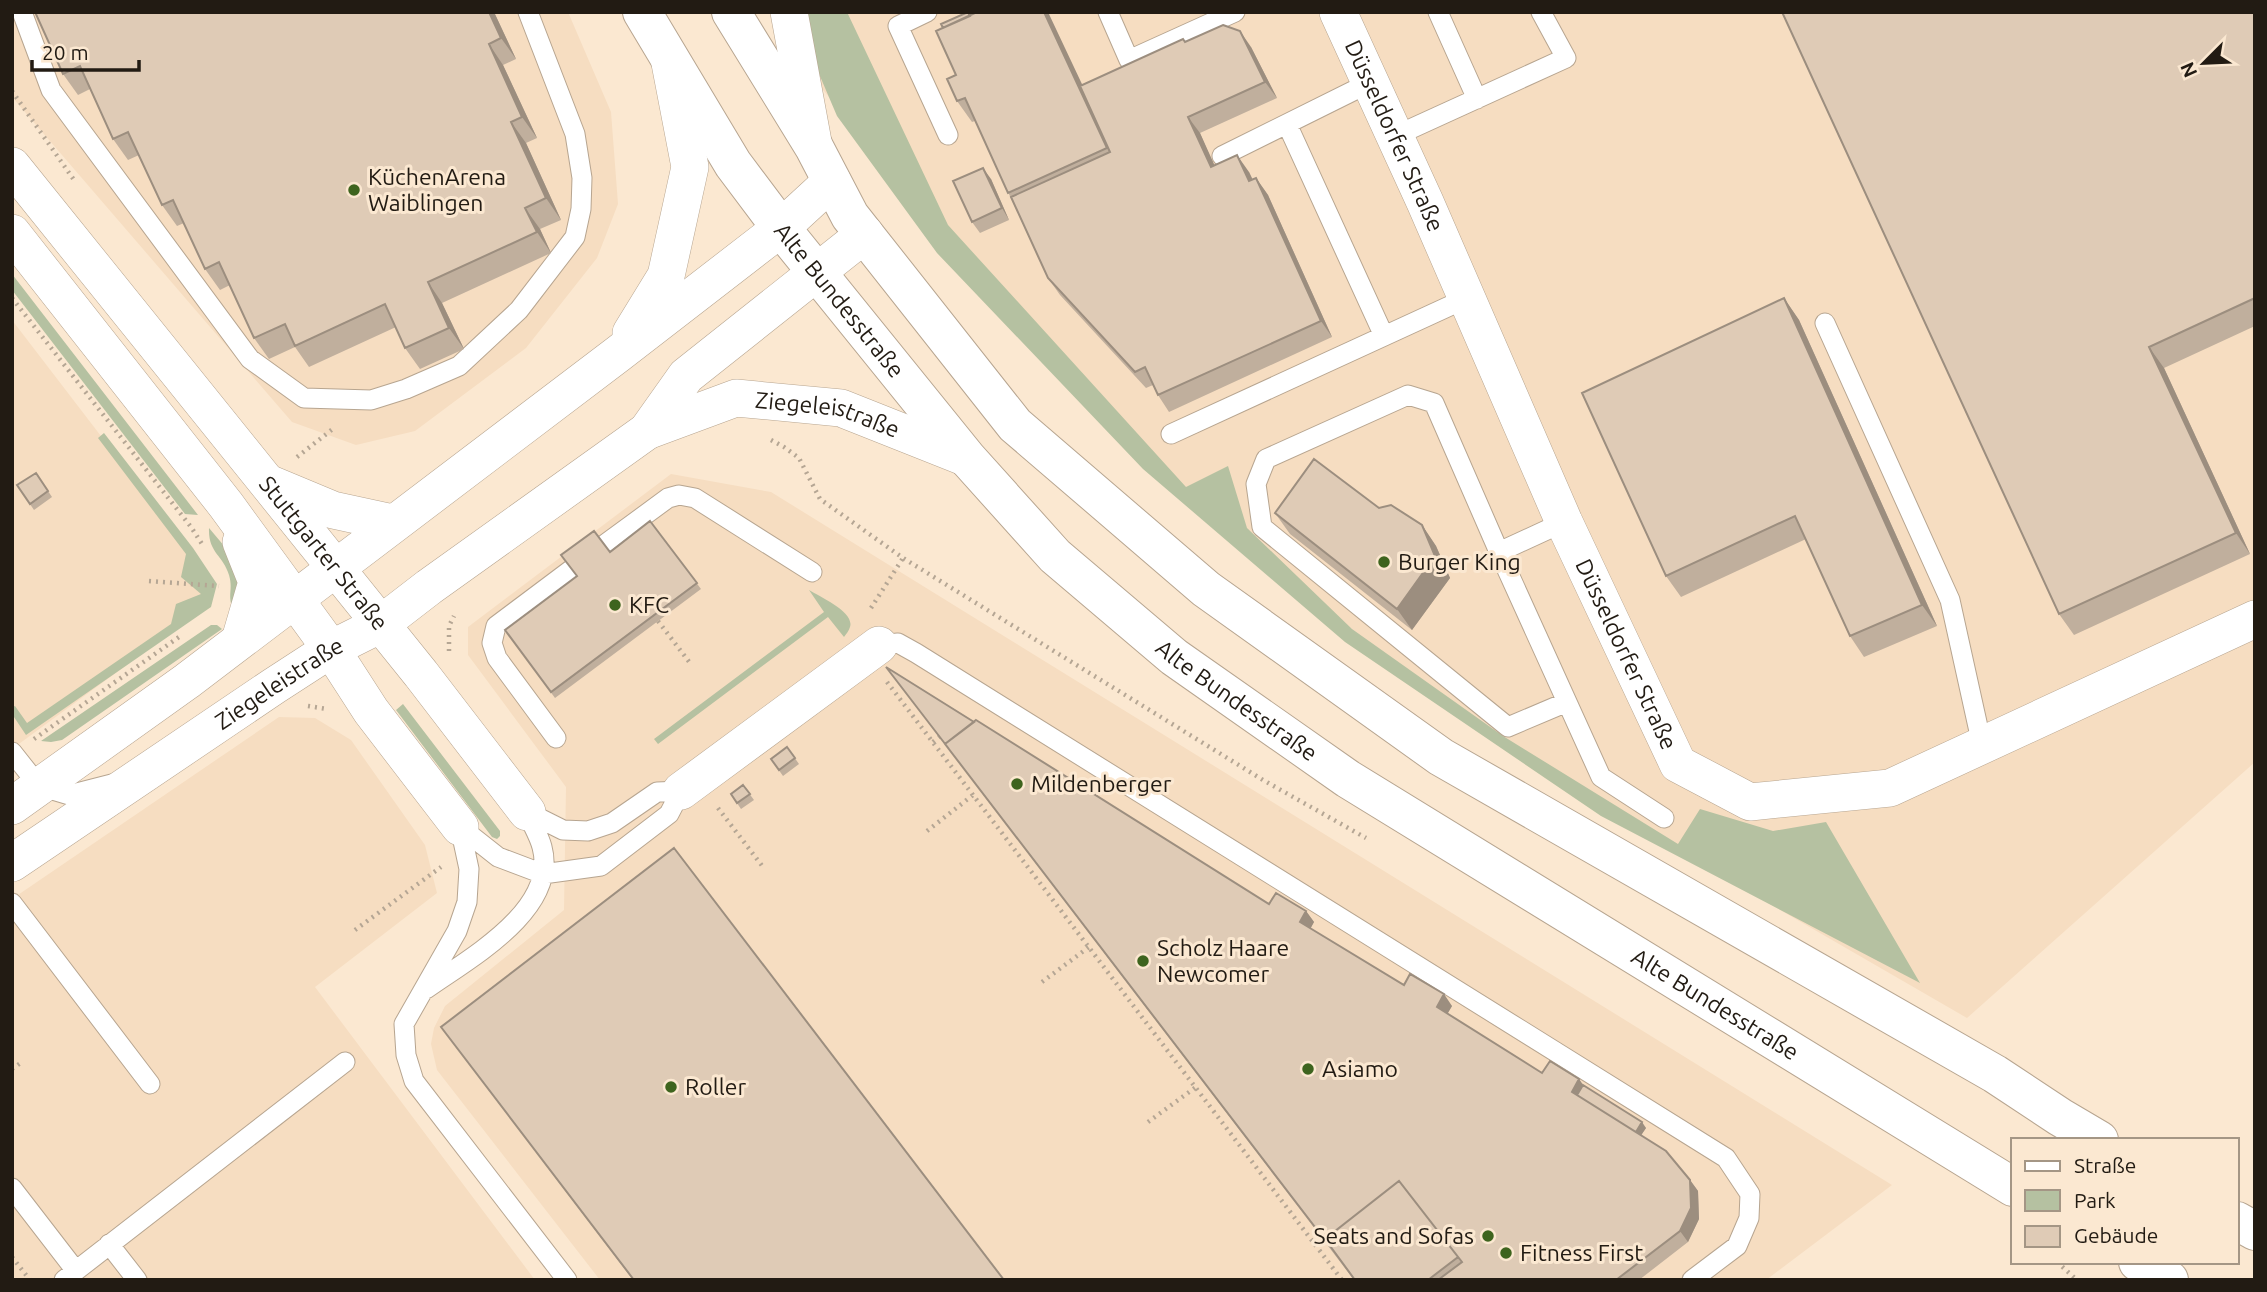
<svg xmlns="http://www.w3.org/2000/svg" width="2267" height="1292" viewBox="0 0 2267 1292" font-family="Ubuntu,sans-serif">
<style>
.built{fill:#f6ddc1}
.green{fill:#b5c1a1}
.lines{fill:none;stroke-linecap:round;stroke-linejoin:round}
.lane-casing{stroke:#b7a590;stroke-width:21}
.street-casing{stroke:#b7a590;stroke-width:38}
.secondary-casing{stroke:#b7a590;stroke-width:40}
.path{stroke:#b5a694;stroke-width:4.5;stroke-dasharray:2 5;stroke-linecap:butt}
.lane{stroke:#fff;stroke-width:19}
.street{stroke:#fff;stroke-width:37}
.secondary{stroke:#fff;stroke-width:38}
.wall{fill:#c0af9d}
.shaded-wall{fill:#9c8e7f}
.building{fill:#dfcbb6;stroke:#9c8e7f;stroke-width:2}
.poi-dot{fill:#3e641e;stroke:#fbe8d1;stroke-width:2.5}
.labels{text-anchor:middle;stroke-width:6;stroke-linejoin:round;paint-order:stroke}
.street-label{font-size:23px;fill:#221b13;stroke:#fbe8d1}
.poi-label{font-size:23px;fill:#221b13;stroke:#fbe8d1;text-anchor:start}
</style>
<rect width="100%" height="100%" fill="#fbe8d1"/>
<path class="built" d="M12 12H568L611 112 618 204 597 258 526 348 415 431 356 445 292 422 12 97Z
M782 12H2255V762L1967 1018 1526 763 1172 491 823 90Z
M12 320 209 577 203 609 12 749Z
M671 474 771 492 1892 1185 1766 1280H600L437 1070 431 1044 434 1028 445 1006 564 910 566 787 468 655V627Z
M279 717 315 718 351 740 425 845 437 893 315 987 535 1280H12V899Z"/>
<path class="green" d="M802 12H847L948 225 1186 487 1228 466 1247 528 1352 629 1503 736 1678 844 1700 809 1773 831 1826 822 1920 983 1601 816 1345 642 1143 469 937 253 837 116 802 34Z
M12 274 198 515 185 514 12 290Z
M104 433 193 548 217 584 211 607 26 735 12 714V707L15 706 27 723 171 624 176 604 201 594 181 577 186 554 98 438Z
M209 528 225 547 240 580 236 614C225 597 234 592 229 575 223 555 208 553 209 528Z
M809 590C820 597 855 612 850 627 849 631 846 634 844 637L828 617 658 744 654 739 824 612Z
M211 625H217L222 629 62 740 51 742 41 741Z
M403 704 500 831V836L497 839 492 837 396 710Z"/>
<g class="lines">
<defs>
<path id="lane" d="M22 12 51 90 250 359 304 398 371 400 406 389 459 366 519 310 575 237 581 209 582 178 575 134 528 12
M927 12 898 26 948 135
M1108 12 1129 60 1235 12
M1438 12 1477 99
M1287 124 1384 336
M1395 136 1566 58 1541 12
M1222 156 1371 82
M1825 323 1950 600 1982 745
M1171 434 1467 298
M1564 522 1499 552 1434 403 1408 395 1266 459 1256 484 1262 527 1508 727 1567 702
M604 545 668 498 679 495 695 498 812 572
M1499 552 1601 777 1664 818
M879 645 898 643 916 653 1726 1158 1750 1194 1749 1218 1737 1246 1692 1280
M556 738 497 658 492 643 496 626 572 569
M12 752 39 786 69 795 112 784
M460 827 469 869 467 902 457 931 404 1024 406 1055 414 1081 567 1280
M460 827 498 857 543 874 601 866 669 814 681 791 657 792 612 823 588 831 563 830 527 812
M12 903 150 1084
M426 989C468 959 559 910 542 847 539 835 531 823 527 812
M12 1188 76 1271
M109 1244 137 1280
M64 1280 345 1062"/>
<g id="street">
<path d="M789 12 813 142"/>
<path id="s1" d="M1338 12 1425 202 1564 522 1678 764 1750 802 1890 788 2255 619"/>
<path id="s2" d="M12 166 421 674 527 812"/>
<path d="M12 233 226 505 331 649 371 711 460 827"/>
<path d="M631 333 666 276 690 167 670 63"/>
<path d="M647 431 686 376 865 234"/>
<path d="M273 485 333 510 393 523"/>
<path d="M240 640 257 582 241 542"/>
<path d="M681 791 879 645"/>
<path d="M12 806 187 681 618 354 781 228 832 181"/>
<path id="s3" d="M12 863 274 686 331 649 381 624 429 587 647 431 736 398 841 408 967 458"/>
</g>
<g id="secondary">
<path id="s4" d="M642 12 733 164 781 228 967 458 1055 556 1174 657 1348 779 2013 1187"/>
<path d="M731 12 814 147 850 216 1015 425 1206 589 1441 757 1995 1074 2060 1117 2099 1140"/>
<path d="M2237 1221 2255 1231"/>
<path d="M2138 1262 2169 1280"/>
</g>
</defs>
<use href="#lane" class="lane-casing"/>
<use href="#street" class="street-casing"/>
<use href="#secondary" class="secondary-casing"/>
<path class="path" d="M12 91 74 180
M12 298 191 527 204 547
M771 440 784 447 799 458 820 499 903 558 1263 780 1366 838
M297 457 334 428
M149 581 219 586
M871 608 903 558
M658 621 690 663
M449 651V626L454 616
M887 682 1342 1280
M308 706 327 709
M34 739 179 637
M933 742 939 737
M718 808 763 867
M927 831 973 795
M355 930 441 867
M1042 982 1089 947
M12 1069 22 1062
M1148 1122 1196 1087
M12 1257 30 1280
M2057 1262 2077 1280"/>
<use href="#lane" class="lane"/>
<use href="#street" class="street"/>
<use href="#secondary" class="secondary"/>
</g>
<path class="wall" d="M35 12H494L516 59 503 65 537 138 526 143 561 220 540 229 551 253 442 303 464 349 420 369 405 348 396 327 309 367 295 347 269 359 254 338 230 285 220 290 205 269 184 223 177 226 162 205 139 155 128 160 113 139 90 89 78 95 63 74Z
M2255 12V326L2164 368 2250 554 2074 635 2059 614Z
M971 15 1083 85 1186 42 1251 47 1277 98 1200 133 1214 166 1249 172 1253 180 1256 178 1268 195 1332 337 1169 412 1158 395 1153 385 1146 388 1060 295 1048 278 975 121 972 122 957 101 956 75 943 28Z
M991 179 1009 220 980 233 972 222Z
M1784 298 1799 320 1937 626 1864 657 1850 636 1806 539 1681 597 1666 576Z
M36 473 52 497 34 510 17 485Z
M1379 508 1422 525 1436 546 1450 578 1412 630 1290 534 1275 513Z
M650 521 701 589 555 698 505 630Z
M886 667 1269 904 1306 911 1314 922 1310 929 1404 985 1452 1006 1447 1014 1542 1073 1579 1079 1583 1085 1646 1128 1641 1135 1690 1180 1698 1191 1699 1219 1688 1242 1639 1280H1354Z
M787 747 799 764 783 776 771 759Z
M743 785 754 800 741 809 731 794Z
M441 1027 1004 1280H633Z"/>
<path class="shaded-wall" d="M489 12H494L516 59 501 38Z
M1044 12H1048L1122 169 1107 148Z
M1240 31 1251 47 1277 98 1265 82Z
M489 44 503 65 537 138 522 117Z
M1188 117 1200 133 1223 184 1211 167Z
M511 122 526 143 561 220 546 198Z
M1237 155 1249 172 1261 198 1249 181Z
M983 168 991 179 1009 220 1002 208Z
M1256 178 1268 195 1332 337 1321 321Z
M525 208 540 229 551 253 537 232Z
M428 282 442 303 464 349 449 328Z
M1784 298 1799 320 1937 626 1922 605Z
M2149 347 2164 368 2250 554 2236 533Z
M1422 525 1436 546 1450 578 1412 630 1397 609Z
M1306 911 1314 922 1308 933 1300 922Z
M1444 994 1452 1006 1445 1018 1437 1007Z
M1579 1079 1587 1091 1581 1100 1572 1092Z
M1642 1122 1646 1128 1638 1140 1634 1134Z
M1690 1180 1698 1191 1699 1219 1688 1242 1680 1231Z"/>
<path class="building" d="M35 12H489L501 38 489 44 522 117 511 122 546 198 525 208 537 232 428 282 449 328 405 348 385 304 295 346 285 324 254 338 219 262 205 269 173 200 162 205 128 132 113 139 80 66 63 74Z
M968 12 970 16 943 28 941 24Z
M977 12H1044L1107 148 1008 193 965 98 957 101 947 79 956 75 936 31Z
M1782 12H2255V298L2149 347 2236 533 2059 614Z
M1223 25 1240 31 1265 82 1188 117 1211 167 1237 155 1249 181 1256 178 1321 321 1158 395 1145 367 1135 372 1048 278 1011 197 1110 152 1080 86 1183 39 1185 42Z
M983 168 1002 208 972 222 953 181Z
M1784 298 1922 605 1850 636 1795 516 1666 576 1582 393Z
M1314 459 1379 508 1391 505 1422 525 1435 556 1397 609 1275 513Z
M36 473 48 491 30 504 17 485Z
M650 521 697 583 551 692 505 630 577 576 561 555 594 531 610 552Z
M886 667 974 722 945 744 949 749Z
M976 720 1269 904 1276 893 1306 911 1300 922 1404 985 1410 974 1444 994 1437 1007 1542 1073 1550 1061 1579 1079 1572 1092 1666 1151 1690 1180 1691 1208 1680 1231 1616 1280H1438L1462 1262 1399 1181 1325 1239 1328 1244 945 744Z
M787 747 795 758 779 770 771 759Z
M743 785 750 794 737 803 731 794Z
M674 848 1004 1280H634L441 1027Z
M1583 1085 1642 1122 1636 1132 1577 1095Z
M1399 1181 1458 1257 1428 1280H1355L1325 1239Z"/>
<g class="poi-dot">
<circle cx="354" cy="190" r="7"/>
<circle cx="1384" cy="562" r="7"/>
<circle cx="615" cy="605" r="7"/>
<circle cx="1017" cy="784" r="7"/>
<circle cx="1143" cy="961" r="7"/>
<circle cx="1308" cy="1069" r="7"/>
<circle cx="671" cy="1087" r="7"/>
<circle cx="1488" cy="1236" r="7"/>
<circle cx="1506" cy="1253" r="7"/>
</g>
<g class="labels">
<g class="street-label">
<text dy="8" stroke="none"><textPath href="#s1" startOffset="136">Düsseldorfer Straße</textPath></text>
<text dy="8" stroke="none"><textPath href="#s4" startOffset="350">Alte Bundesstraße</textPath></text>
<text dy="8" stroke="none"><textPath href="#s3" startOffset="957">Ziegeleistraße</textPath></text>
<text dy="8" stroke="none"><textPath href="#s2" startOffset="497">Stuttgarter Straße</textPath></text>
<text dy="8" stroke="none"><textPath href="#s1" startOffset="704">Düsseldorfer Straße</textPath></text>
<text dy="8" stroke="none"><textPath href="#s3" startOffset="322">Ziegeleistraße</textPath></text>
<text dy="8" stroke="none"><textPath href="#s4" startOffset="917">Alte Bundesstraße</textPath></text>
<text dy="8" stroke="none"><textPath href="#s4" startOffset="1484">Alte Bundesstraße</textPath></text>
</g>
<g class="poi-label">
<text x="368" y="185">KüchenArena<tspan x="368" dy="26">Waiblingen</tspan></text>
<text x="1398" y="570">Burger King</text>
<text x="629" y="613">KFC</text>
<text x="1031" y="792">Mildenberger</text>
<text x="1157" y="956">Scholz Haare<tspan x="1157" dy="26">Newcomer</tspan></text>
<text x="1322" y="1077">Asiamo</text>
<text x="685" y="1095">Roller</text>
<text x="1474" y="1244" text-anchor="end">Seats and Sofas</text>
<text x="1520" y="1261">Fitness First</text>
</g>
</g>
<rect width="2267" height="1292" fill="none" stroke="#221b13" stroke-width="28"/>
<rect x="2011" y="1138" width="228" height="126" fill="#fbe8d1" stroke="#a49685" stroke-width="2"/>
<rect x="2025" y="1161" width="35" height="10" fill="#ffffff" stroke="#a49685" stroke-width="2"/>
<text x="2074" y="1173" font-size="21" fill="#221b13">Straße</text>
<rect x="2025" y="1190" width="35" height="21" fill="#b5c1a1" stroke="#a49685" stroke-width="2"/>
<text x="2074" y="1208" font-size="21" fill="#221b13">Park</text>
<rect x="2025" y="1226" width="35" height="21" fill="#dfcbb6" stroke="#a49685" stroke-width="2"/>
<text x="2074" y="1243" font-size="21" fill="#221b13">Gebäude</text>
<g transform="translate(2204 63) rotate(246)" stroke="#fbe8d1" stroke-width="5" paint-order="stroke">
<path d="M0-5L12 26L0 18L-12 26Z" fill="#221b13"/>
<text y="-10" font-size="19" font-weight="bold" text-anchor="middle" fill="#221b13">N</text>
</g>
<path d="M32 60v10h107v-10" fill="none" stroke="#221b13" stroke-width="3.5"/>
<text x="42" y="60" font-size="21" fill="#221b13" stroke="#fbe8d1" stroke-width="5" paint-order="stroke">20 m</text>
</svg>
